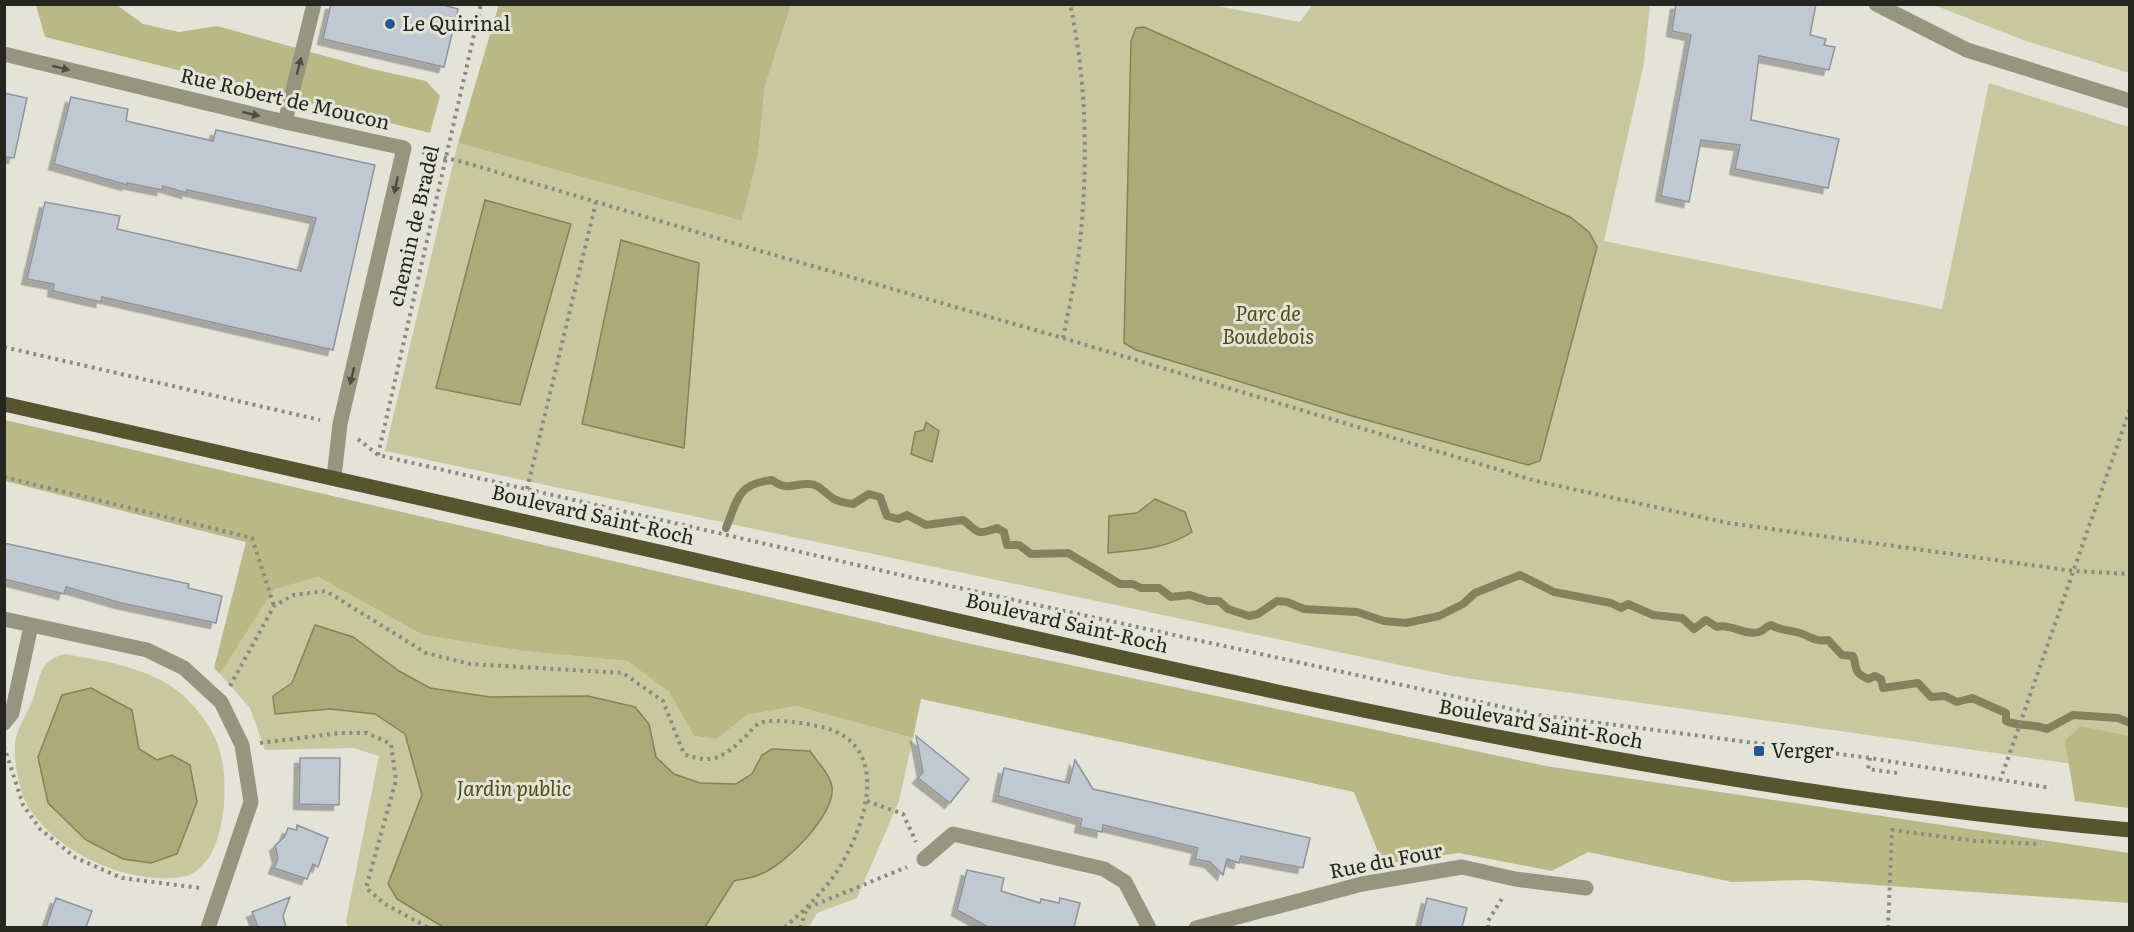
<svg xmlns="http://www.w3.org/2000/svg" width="2134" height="932" viewBox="0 0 2134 932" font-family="Literata,serif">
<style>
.green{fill:#c8c89e}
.forest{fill:#b9b986}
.water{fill:#abaa78;stroke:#83825e;stroke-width:1.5}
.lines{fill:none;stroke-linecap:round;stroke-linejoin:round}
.stream{stroke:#83825e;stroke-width:8}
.building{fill:#c0c8d1;stroke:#8d949d;stroke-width:1.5;filter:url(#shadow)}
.path{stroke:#8b8b82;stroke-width:4;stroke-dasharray:3 4.5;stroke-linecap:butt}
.minor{stroke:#959580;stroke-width:15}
.major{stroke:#56552e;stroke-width:15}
.oneway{fill:#4d4d42}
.poi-dot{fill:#225890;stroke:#e3e3d7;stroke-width:2}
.labels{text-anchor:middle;stroke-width:6;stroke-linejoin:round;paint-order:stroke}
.poi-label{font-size:20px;fill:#262621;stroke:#e3e3d7;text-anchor:start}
.street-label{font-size:20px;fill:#262621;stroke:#e3e3d7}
.park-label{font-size:20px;font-style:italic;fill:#4e4d11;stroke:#e3e3d7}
</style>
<defs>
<filter id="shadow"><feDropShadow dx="-5.5" dy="5.5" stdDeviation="0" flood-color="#0004"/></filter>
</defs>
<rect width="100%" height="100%" fill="#e3e3d7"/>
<path class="green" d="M1207 4 1300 22 1313 4 1650 5 1644 63 1604 241 1942 309 1989 83 2129 127V772L1452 676 385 451 458 143 742 221 758 156 765 86 791 5Z
M1934 5H2129V73L2023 40Z
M318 577 423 635 523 651 627 661 669 692 694 736 717 739 747 715 796 706 913 738 899 801 857 898 817 913 809 927H348L346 921 379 756 353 748 265 750 250 708 220 674 274 588Z
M64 654C105 661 155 668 186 698 198 710 211 727 217 743 232 777 227 870 182 877 131 885 64 856 33 814 20 798 14 765 15 745 15 731 28 712 33 699 41 676 38 662 64 654Z"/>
<path class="forest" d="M499 4 791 5 765 86 758 156 742 221 458 143Z
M36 5H117L143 24 179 32 217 26 372 69 426 81 440 96 430 133 45 37Z
M5 420 971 644 1546 766 2129 853V903L1806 880 1732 882 1588 852 1552 871 1459 853 1383 864 1354 792 921 699 913 738 796 706 747 715 717 739 694 736 669 692 627 661 523 651 423 635 318 577 274 589 220 674 214 668 246 542 5 481Z
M2080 726 2129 736V808L2075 801 2065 741Z"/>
<path class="water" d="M1144 27 1570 217 1589 232 1597 247 1540 461 1528 465 1352 416 1136 350 1124 343 1131 41 1136 28Z
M485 200 571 224 520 405 436 388Z
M621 240 699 263 684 448 582 424Z
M926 422 939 431 932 462 911 454 915 432 924 430Z
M1155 499 1185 512 1192 532C1167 549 1138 550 1108 553L1109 516 1137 513Z
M315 625 353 637 399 671 430 688 490 697 588 696 635 707 649 724 656 757 674 774 700 783 736 784 752 774 762 755 772 749 810 751C817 762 830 774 832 787 836 814 785 865 761 874 753 878 743 879 734 881L705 927H443L397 899 388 884 422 795 405 734 375 714 330 709 275 714 273 696 292 683Z
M91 688 132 710 139 749 157 760 172 755 190 765 197 802 177 854 151 863 123 859 86 840 48 803 38 757 62 695Z"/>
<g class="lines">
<path class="stream" d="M726 528C738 499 737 484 772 480 788 492 793 483 809 484 820 484 825 494 834 499 839 502 847 503 853 504L869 494 880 497 887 516 898 519 907 515 926 525 963 520C979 532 975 536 997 528L1004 532 1007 545H1019L1031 554 1068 553 1120 584H1133L1141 588H1159L1171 597 1190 595 1208 601H1219L1228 609 1249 616 1258 614 1277 601 1287 602 1304 609 1357 612 1384 621 1406 623 1439 616 1463 604 1475 593 1520 575 1554 592 1611 603 1621 608 1628 604 1653 615 1682 618 1694 629 1706 620 1717 627C1730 623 1744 636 1759 632 1764 631 1766 626 1771 625 1781 631 1790 630 1800 633 1812 637 1815 642 1828 640L1842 655 1853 656C1858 670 1852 671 1868 679L1875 676 1881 679 1883 688 1918 683 1931 697 1945 696 1957 702 1972 698 2006 713V721C2019 727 2031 723 2047 729L2073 715 2118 718 2130 723"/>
</g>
<path class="building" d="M331 4H440L458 9 444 67 323 39Z
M1676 4H1816L1810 35 1826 39 1824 45 1835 47 1829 70 1759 56 1751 120 1839 139 1828 188 1735 169 1740 145 1701 140 1689 202 1661 196 1691 35 1672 31Z
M4 93 27 98 14 158 4 157Z
M71 97 128 109 126 121 213 141 216 130 375 165 333 350 102 297 101 302 53 291 54 284 27 279 45 202 120 216 117 229 301 271 316 218 187 190V193L163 186 162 190 127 183V185L54 164Z
M4 543 189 584 188 588 222 596 216 623 121 603 66 587 64 594 4 579Z
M916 736 969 779 950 803 918 778 923 772Z
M300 758H340L339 805 299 804Z
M1075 760 1093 789 1310 838 1303 868 1241 856 1239 863 1227 859 1223 875 1210 862 1195 859 1198 848 1103 825 1102 832 1080 827 1082 819 998 796 1004 768 1069 783Z
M297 825 328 838 318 867 313 864 307 879 274 868 278 858 275 846 285 836 288 828 297 830Z
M967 870 1004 878 1001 891 1040 903 1041 899 1059 903 1060 898 1080 903 1074 927H988L957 910Z
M290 897 283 916 286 927H258L252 912Z
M56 898 92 911 86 927H46Z
M1427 898 1467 908 1462 927H1420Z"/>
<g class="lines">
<path class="path" d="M422 152 463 162 750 248 1063 338 1536 481 1728 523 2074 571 2130 574
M1063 338C1069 307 1077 275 1080 243 1088 164 1087 82 1070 4
M4 347 320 420
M358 439 378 455 914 578 1539 715 1870 758 2051 788
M378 455 481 4
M4 477 252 538 274 606
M527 489 596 202
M230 686 274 606 293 595 326 591 426 653 470 664 623 673 663 701 684 754C714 766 726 755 747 735 751 731 755 725 760 723 774 717 818 725 832 730 886 751 867 817 846 856 832 884 807 908 784 928
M260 743 340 733H367L391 744 396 780 366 888 385 904 429 928
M4 746 23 805 40 829 76 858 122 878 200 888
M1870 758 1868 769 1898 773
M2000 781 2130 409
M867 801 903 814 916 842
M800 928 807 908 907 867
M1488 928V921L1503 897
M1888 928 1892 830 1976 841 2041 844"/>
<path class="minor" d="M1876 4 1967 50 2130 101
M4 54 285 122 404 148 340 424 334 477
M285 122 314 4
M4 619 147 650 184 668 221 702 242 745 251 802 208 928
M4 723 12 713 31 626
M924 859 953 834 1104 869 1125 882 1149 928
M1196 928 1362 884 1462 867 1515 879 1586 888"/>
<path class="major" d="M4 404C320 474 635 546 950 619 1340 708 1731 794 2130 830"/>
</g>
<defs><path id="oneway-solid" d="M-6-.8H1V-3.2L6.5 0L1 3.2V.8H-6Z" transform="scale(1.5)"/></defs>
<g class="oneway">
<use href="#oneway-solid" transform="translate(299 66) rotate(-76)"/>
<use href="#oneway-solid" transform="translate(61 68) rotate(14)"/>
<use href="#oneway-solid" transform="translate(251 114) rotate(14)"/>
<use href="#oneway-solid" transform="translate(396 185) rotate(102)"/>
<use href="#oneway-solid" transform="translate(352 376) rotate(104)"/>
</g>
<g class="poi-dot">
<circle cx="390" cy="24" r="6"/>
<rect x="1753" y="745" width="12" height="12" rx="3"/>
</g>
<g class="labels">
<g class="poi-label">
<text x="402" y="31">Le Quirinal</text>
<text x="1771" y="758">Verger</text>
</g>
<g class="street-label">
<text transform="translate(285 99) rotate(13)" y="7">Rue Robert de Moucon</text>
<text transform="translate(414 226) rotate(-77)" y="7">chemin de Bradel</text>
<text transform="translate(593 515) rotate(13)" y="7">Boulevard Saint-Roch</text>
<text transform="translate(1067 623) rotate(13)" y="7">Boulevard Saint-Roch</text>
<text transform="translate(1541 724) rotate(10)" y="7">Boulevard Saint-Roch</text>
<text transform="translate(1386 861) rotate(-11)" y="7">Rue du Four</text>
</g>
<g class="park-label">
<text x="1268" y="321">Parc de<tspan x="1268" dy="23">Boudebois</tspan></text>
<text x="514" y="796">Jardin public</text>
</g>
</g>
<rect width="2134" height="932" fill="none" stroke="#262621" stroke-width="12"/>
</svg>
